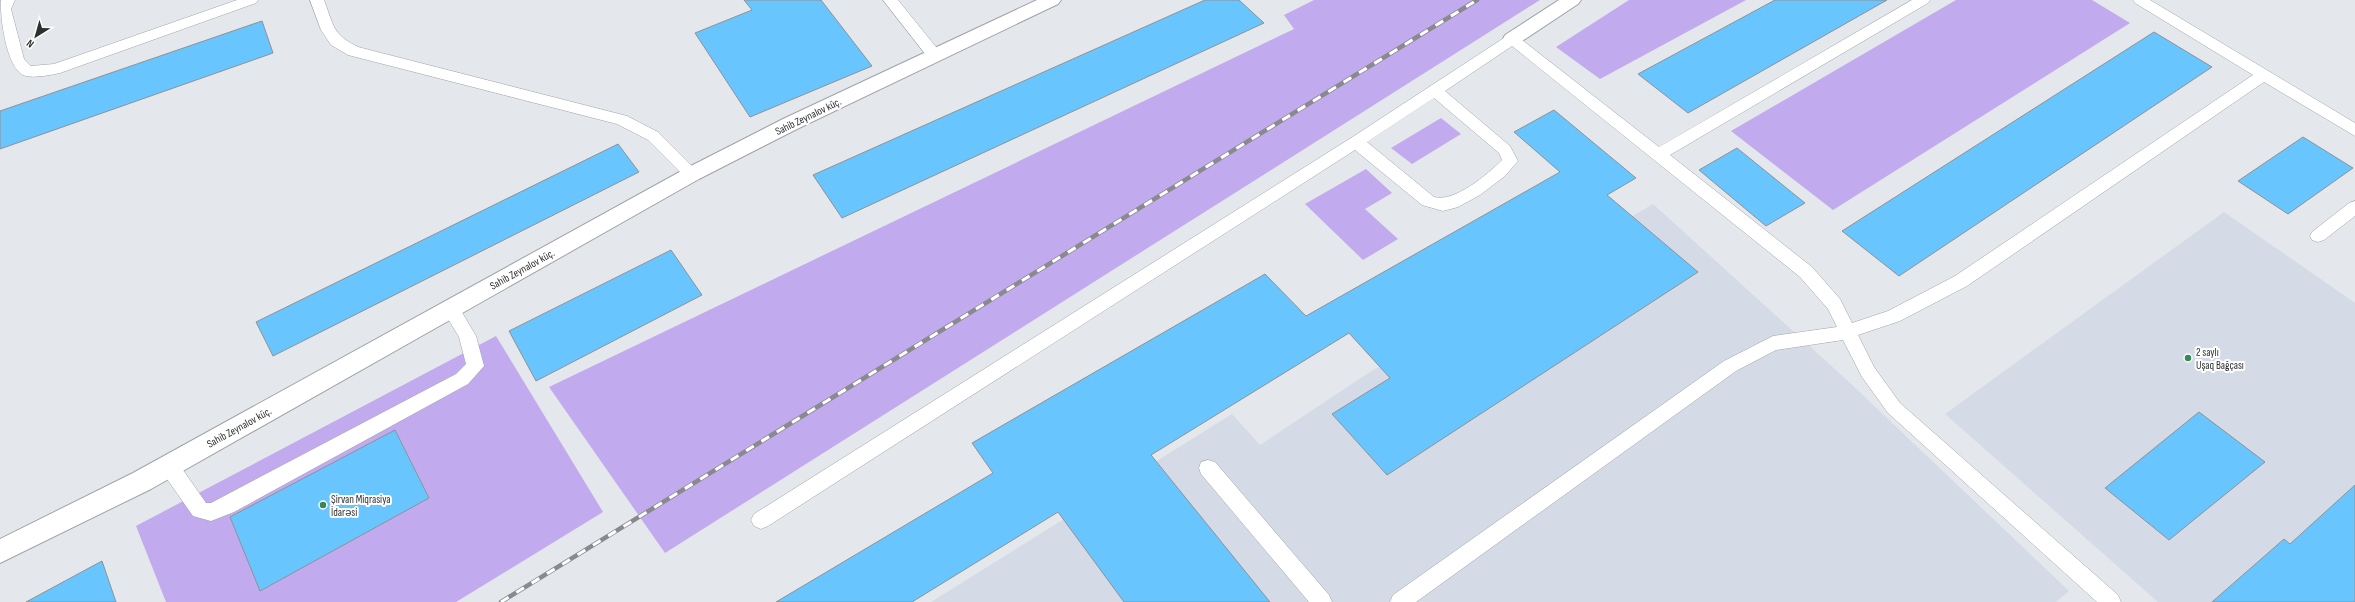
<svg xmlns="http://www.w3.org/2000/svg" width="2355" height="602" viewBox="0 0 2355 602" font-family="'Sofia Sans Condensed',sans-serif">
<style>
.built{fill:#d4dbe6}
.green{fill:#c2aaee}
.building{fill:#69c5fe;stroke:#8e9296}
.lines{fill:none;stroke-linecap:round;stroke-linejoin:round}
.service-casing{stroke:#a0a3a7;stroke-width:1}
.minor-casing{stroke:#a0a3a7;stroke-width:2}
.service{fill:#fff;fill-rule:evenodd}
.minor{fill:#fff;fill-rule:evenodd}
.rail-casing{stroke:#888a8e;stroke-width:4.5}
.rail{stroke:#fff;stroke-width:3;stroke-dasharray:9;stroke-linecap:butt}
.poi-dot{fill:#378859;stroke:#fff;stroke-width:1.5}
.labels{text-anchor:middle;stroke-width:4;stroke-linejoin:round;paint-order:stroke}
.street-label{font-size:11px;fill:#2e2f31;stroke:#fff}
.poi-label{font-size:11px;fill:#2e2f31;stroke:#fff;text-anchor:start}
</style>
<rect width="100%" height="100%" fill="#e4e7ec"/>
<path class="built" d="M1653 204 1849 382 2069 591 2056 602H931L1232 414 1260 445 1367 374Z
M2224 212 2355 303V602H2158L1945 414Z"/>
<path class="green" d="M1314 0H1540L665 553 549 387 1294 29 1284 15Z
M1629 0H1746L1600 79 1556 47Z
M1956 0H2092L2130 23 1833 210 1731 131Z
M1441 118 1461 134 1412 164 1391 148Z
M1366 169 1392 193 1365 209 1398 239 1363 260 1305 204Z
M496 336 603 512 456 602H166L136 526Z"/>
<path class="building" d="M744 0H821L872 66 750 117 695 33 752 10Z
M1205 0H1239L1264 23 842 218 813 175Z
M1775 0H1887L1688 113 1638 74Z
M262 21 273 53 0 149V111Z
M2154 32 2212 67 1899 276 1842 231Z
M1554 110 1636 178 1607 195 1698 272 1387 475 1332 414 1390 378 1349 333 1151 455 1270 602H1124L1058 512 912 602H776L993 473 972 443 1265 274 1306 316 1560 172 1514 132Z
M2303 137 2353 168 2288 214 2238 181Z
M618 144 639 172 273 356 256 322Z
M1737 148 1805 203 1766 226 1699 170Z
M671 250 702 295 536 381 509 331Z
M2199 412 2265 462 2169 540 2105 488Z
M395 430 429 498 260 591 230 517Z
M2355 485V602H2212L2284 539 2290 544Z
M102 561 116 602H26Z"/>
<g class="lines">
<defs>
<path id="service" d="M1 0H15L11 9 24 59 31 66 54 64 237 0H258L256 3 60 73C51 75 31 79 23 75 6 66 0 17 1 0Z
M310 0H324C334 26 332 34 358 47L627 116 658 132 700 174 698 178 692 180 686 178 648 140 617 124 348 55 331 45 321 30Z
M883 0H898L940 52 942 56 940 60H930Z
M1912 0H1930L1928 3 1670 155 1812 267 1840 299 1852 323 1888 311 1955 276 2253 75 2135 3 2133 0H2150L2355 123V136L2264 82 1967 286 1900 321 1858 335 1874 367 1900 403 2118 595 2121 602H2097L1888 413 1862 377 1843 340 1776 350 1736 371 1416 602H1390L1393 595 1724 361 1773 336 1837 327 1828 309 1800 277 1512 46 1445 91 1510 146 1518 161 1505 176 1480 195 1458 207 1443 211 1422 205 1355 150 768 526 761 529 754 526 751 520 754 514 1351 138 1507 36H1517L1659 147ZM1434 98 1499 153 1502 160C1488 174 1454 203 1434 197L1367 142Z
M2355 201V216L2324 240 2318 242 2312 240 2310 236 2312 232 2349 203Z
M451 302 457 304 476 336 484 366 468 384 234 512 211 521 193 516 162 472 160 466 162 460 169 458 176 460 206 503H211L456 374 466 364 459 337 442 309 445 304Z
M1208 460 1215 462 1329 595 1332 602H1309L1201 474 1199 468 1201 462Z"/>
<path id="minor" d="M1037 0H1061L1058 4 797 129 699 179 151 489 0 563V539L133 473 685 169 783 119Z
M1559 0H1581L1578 4 1519 43 1512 45 1505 43 1503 39 1505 35Z"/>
</defs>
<use href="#service" class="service-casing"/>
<use href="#minor" class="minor-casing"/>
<use href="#service" class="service"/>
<use href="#minor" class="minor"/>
<defs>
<path id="rail" d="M501 602 1477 0"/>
</defs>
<use href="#rail" class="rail-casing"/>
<use href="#rail" class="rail"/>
</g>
<g class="poi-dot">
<circle cx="2188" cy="358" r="4"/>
<circle cx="323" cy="505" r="4"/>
</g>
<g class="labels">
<g class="street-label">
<text transform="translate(808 116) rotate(-26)" y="4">Sahib Zeynalov küç.</text>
<text transform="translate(522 269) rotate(-29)" y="4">Sahib Zeynalov küç.</text>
<text transform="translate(239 427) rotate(-29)" y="4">Sahib Zeynalov küç.</text>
</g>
<g class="poi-label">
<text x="2196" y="356">2 saylı<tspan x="2196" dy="13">Uşaq Bağçası</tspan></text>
<text x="331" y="503">Şirvan Miqrasiya<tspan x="331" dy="13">İdarəsi</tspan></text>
</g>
</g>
<g transform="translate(36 36) rotate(217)" stroke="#ffffff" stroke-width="3" paint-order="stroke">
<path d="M0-3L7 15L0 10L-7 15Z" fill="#2e2f31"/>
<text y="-6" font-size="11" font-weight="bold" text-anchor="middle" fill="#2e2f31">N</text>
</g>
</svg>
